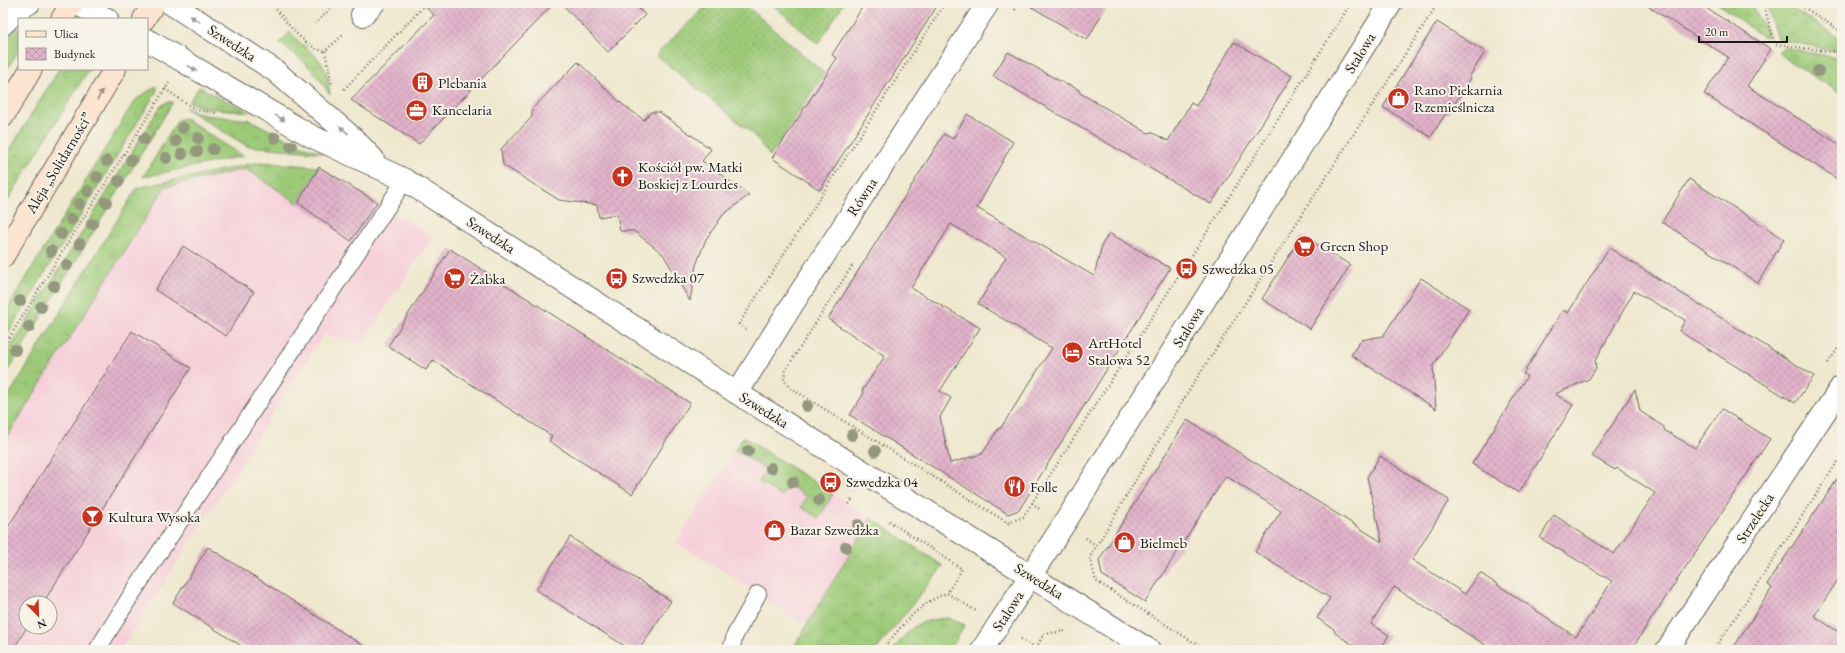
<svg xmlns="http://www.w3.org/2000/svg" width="1845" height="653" viewBox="0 0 1845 653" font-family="'EB Garamond',serif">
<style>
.built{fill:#f6cfd9;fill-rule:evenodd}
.grass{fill:url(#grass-tufts);stroke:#5c734a}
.garden{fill:url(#garden-dots);stroke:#5c734a}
.building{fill:url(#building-cross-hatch);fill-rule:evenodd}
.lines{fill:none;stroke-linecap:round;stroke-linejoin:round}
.service-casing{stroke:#66635b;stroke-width:18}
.minor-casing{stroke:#66635b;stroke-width:24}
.tertiary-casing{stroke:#66635b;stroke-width:24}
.secondary-casing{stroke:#66635b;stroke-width:24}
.path{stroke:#66635b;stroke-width:2.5;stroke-dasharray:1 3;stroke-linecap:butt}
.service{stroke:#fff;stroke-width:16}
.minor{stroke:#fff;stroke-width:22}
.tertiary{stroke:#fff;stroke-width:22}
.secondary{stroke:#fde4d0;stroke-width:22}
.tree{fill:#94997e}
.oneway{fill:#999}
.oneway2{fill:#988a7f}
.labels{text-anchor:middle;stroke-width:4;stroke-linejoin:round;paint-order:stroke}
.street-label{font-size:15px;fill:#1c1c1c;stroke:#f7f3e8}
.poi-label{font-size:15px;fill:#1c1c1c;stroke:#f7f3e8;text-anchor:start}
</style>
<defs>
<pattern id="grass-tufts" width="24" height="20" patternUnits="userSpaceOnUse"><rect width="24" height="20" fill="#9dca78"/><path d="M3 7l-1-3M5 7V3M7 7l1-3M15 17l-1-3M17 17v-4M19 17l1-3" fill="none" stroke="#87ad67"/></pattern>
<pattern id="garden-dots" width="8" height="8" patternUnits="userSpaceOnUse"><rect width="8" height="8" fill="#9dca78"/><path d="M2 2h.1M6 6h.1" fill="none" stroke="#87ad67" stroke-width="1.8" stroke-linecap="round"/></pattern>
<pattern id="building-cross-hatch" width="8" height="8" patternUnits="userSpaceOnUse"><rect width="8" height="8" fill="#e2b3ca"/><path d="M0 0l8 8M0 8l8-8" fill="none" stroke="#c199ad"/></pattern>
</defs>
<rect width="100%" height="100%" fill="#f7f3e8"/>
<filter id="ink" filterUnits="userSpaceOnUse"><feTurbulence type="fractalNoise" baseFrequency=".025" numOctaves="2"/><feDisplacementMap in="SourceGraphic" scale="8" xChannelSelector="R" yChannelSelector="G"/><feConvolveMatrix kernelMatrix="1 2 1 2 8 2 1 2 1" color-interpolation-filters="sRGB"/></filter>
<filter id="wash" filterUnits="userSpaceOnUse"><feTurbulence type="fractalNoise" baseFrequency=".012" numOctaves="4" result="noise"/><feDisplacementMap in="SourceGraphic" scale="16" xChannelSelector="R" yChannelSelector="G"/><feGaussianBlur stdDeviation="0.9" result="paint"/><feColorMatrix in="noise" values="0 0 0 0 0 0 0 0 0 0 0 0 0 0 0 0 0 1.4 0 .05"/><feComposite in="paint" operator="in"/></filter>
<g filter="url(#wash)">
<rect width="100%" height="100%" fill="#efe8cf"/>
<path class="built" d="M319 167 432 237 361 345 324 334 121 650H3V443L165 187 246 169 298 203ZM26 603H50V627H26Z
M743 437 871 518 807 626 733 577 676 543Z"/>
<path class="grass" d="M1717 3H1750L1768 34V36L1763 37Z
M1778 3H1783L1842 39V52L1777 39 1767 7Z
M15 27 19 29V50L3 76V41Z
M290 32C314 60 326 52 330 95 314 69 304 60 279 43Z
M1783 47 1842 59V94L1783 57 1778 52Z
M59 69H89L3 208V161Z
M156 86 157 90 155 94 3 341V316L130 108 137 99Z
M199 87 249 112 205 108 189 102Z
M173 102 3 379V360L160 107 167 102Z
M185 108 204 115 250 120 298 145 325 153 247 146Z
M184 118 243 156 143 177 178 120Z
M260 162 319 167 298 203 246 169 165 187 3 443V405L137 188Z
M743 437 833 494 819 518 801 507 807 497 789 485 781 496 759 482 766 469 735 450Z
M871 518 943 566 876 650H792Z
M948 618 965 625 950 650H893C913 625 915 621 948 618Z"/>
<path class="garden" d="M717 3H743L824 73 770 156 753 134 656 55 703 9Z
M771 3H844L818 44Z"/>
<g id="blocks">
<path class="building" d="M422 3H554L419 144 351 100 434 15Z
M561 3H633L645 15 608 52Z
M865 3H939L820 190 772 158 837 58 832 55Z
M1025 3H1108L1087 40Z
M1643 3H1698L1771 49 1747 86 1842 146V182L1704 94 1728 57Z
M1437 22 1485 52 1469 77 1471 78 1448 114 1446 113 1431 137 1383 107Z
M1234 42 1292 76 1211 204 993 76 1008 52 1067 85H1070L1079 90 1080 93 1148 133 1151 132 1168 141 1191 103 1196 106Z
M578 62 622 104 644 120 651 112H659L711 149 702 161 749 195 723 215 706 239 696 265 690 301 663 254 634 231H620L617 214 599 217 597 205 559 200 503 165 501 149 532 117V109Z
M967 114 1013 142 977 208 1094 276 1102 245 1109 233 1170 268 1019 510 1008 514 850 415 864 393 862 391 885 356 828 319 944 134 953 139ZM951 224 1006 257 978 304 1052 348 1000 429 999 428 982 454 950 463 940 417 951 398 940 391 980 328 911 288Z
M319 167 377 202 351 241 298 203Z
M1689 179 1784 239 1758 283 1662 222Z
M1302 235 1350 265 1310 329 1262 299Z
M183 246 254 292 226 336 155 290Z
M1609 248 1814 376 1795 403 1679 331 1685 320 1634 291 1595 361 1596 368 1589 379 1555 394 1573 405 1519 493 1472 464 1527 376 1523 374 1563 310 1568 313Z
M450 249 690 403 632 494 549 441 552 436 433 360 426 370 388 346Z
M1421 278 1469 309 1433 366 1436 409 1351 355 1361 340 1383 336Z
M132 331 191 368 43 603H26V627H27L13 650H3V535Z
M1635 389 1640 411 1664 427V430L1695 448 1722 409 1770 439 1631 650H1493L1394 587 1371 624 1389 635 1380 650H1361L1335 633 1334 629 1317 618 1330 598 1255 552 1281 511 1226 476 1145 602 1102 575 1099 560 1187 420 1382 542 1367 477 1380 456 1449 500 1412 560 1465 594 1480 573 1576 637 1612 581 1540 538 1554 515 1614 554 1655 493 1617 468 1615 470 1592 456Z
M1842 472V574L1814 616 1842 634V650H1732L1772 588 1767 584Z
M570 537 671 601 639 650H631L536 590Z
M208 547 370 650H248L173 603Z"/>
</g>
</g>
<g filter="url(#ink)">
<use href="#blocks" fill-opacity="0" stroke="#66635b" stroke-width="1"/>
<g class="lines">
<defs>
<path id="service" d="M97 650 130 597 405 180
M731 650 735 635 758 594"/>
<path id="minor" d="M362 15 374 3
M3 24 18 9 29 3
M737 393 792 305 988 3
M982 650 1064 524 1391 3
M1667 650 1842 386"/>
<path id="tertiary" d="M75 3 107 19
M170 3 274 70 354 139 373 159
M147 40 311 136 405 180 737 393 1149 650"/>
<path id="secondary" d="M62 19 72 3
M144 19 154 3
M3 116 31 69
M3 256 115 69"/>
</defs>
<use href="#service" class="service-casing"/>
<use href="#minor" class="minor-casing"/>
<use href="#tertiary" class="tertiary-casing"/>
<use href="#secondary" class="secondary-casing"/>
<path class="path" d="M271 3C284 18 304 49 325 51L344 34
M1763 3 1775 44 1842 53
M1797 3 1842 32
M1015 10 1019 3
M315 24 336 3
M325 51 332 85
M165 89 196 110 216 113
M344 89 427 3
M852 266 785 371 784 380 789 387 1008 523 1023 517 1216 218 1351 3
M746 329 739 324 945 3
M3 348 64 249 169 83
M1828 363 1842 342
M1032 503 1041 510
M849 504 853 498
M889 521 962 569 947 593 976 611
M1086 538 1097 546
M1021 639 1036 648 1035 650
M1036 648 1044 634 1064 631 1066 629
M882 650C902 626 917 604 947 593
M1206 650 1096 581 1090 557 1188 392 1438 3
M1714 650 1842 455"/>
<use href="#service" class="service"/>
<use href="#minor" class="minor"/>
<use href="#tertiary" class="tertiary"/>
<use href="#secondary" class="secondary"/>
</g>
<g class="tree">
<circle cx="1818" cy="71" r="6"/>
<circle cx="183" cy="128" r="6"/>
<circle cx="198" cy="138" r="6"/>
<circle cx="275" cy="138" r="6"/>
<circle cx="144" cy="139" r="6"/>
<circle cx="176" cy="141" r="6"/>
<circle cx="291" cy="146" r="6"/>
<circle cx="213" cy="149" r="6"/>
<circle cx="197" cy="151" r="6"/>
<circle cx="182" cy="154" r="6"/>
<circle cx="166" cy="158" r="6"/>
<circle cx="131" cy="160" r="6"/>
<circle cx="107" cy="161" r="6"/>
<circle cx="97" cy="177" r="6"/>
<circle cx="119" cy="181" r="6"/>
<circle cx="88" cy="191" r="6"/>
<circle cx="106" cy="202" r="6"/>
<circle cx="79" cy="204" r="6"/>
<circle cx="71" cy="219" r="6"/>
<circle cx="92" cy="224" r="6"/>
<circle cx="61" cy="234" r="6"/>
<circle cx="80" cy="244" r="6"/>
<circle cx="51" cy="251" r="6"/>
<circle cx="67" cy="265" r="6"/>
<circle cx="54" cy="286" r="6"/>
<circle cx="20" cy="301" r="6"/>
<circle cx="41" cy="307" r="6"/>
<circle cx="29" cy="327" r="6"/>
<circle cx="15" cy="350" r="6"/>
<circle cx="807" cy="406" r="6"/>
<circle cx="852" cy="435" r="6"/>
<circle cx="748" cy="451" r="6"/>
<circle cx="875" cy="451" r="6"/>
<circle cx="771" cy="468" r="6"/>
<circle cx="793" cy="482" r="6"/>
<circle cx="819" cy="500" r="6"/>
<circle cx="858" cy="525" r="6"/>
<circle cx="846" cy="547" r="6"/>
</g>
<defs><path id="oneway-solid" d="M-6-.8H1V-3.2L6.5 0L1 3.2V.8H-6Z"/></defs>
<g class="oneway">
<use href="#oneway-solid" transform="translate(195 19) rotate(-148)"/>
<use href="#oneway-solid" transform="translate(192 68) rotate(32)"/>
<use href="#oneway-solid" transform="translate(280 118) rotate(31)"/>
<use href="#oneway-solid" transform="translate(344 130) rotate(-139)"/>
</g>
<use class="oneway2" href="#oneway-solid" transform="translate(100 95) rotate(-60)"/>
</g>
<defs>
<symbol id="building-disc" viewBox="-11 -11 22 22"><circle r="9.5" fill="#c8321e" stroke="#f7f3e8"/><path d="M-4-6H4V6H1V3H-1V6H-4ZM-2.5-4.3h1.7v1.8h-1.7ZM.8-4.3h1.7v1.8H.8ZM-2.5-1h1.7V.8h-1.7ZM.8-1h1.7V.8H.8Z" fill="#fff"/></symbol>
<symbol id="shop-disc" viewBox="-11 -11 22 22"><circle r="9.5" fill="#c8321e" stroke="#f7f3e8"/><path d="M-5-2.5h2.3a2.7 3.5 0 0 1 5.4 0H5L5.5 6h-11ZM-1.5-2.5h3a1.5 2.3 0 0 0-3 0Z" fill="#fff"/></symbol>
<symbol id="office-disc" viewBox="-11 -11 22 22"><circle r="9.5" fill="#c8321e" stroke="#f7f3e8"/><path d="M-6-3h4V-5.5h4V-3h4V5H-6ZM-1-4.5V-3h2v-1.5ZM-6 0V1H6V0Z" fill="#fff"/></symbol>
<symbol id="church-disc" viewBox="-11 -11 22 22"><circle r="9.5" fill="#c8321e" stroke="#f7f3e8"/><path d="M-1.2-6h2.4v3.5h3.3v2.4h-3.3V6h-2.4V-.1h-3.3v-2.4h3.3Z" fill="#fff"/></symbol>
<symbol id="supermarket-disc" viewBox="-11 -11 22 22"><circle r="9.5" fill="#c8321e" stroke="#f7f3e8"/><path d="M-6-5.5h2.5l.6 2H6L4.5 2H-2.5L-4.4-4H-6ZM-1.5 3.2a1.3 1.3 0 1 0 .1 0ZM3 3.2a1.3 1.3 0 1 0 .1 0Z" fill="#fff"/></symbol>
<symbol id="bus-disc" viewBox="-11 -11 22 22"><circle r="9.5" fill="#c8321e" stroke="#f7f3e8"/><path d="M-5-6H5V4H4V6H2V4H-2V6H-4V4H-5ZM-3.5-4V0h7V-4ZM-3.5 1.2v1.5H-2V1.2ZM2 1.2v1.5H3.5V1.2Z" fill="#fff"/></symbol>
<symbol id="hotel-disc" viewBox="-11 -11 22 22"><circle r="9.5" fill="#c8321e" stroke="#f7f3e8"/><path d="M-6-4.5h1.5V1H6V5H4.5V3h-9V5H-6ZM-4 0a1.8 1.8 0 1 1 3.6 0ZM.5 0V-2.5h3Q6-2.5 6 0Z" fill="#fff"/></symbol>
<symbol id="restaurant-disc" viewBox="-11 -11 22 22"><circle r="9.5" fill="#c8321e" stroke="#f7f3e8"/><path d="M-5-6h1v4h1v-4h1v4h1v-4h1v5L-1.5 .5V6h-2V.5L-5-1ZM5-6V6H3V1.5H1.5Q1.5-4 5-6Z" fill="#fff"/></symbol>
<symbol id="bar-disc" viewBox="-11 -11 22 22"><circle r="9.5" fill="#c8321e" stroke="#f7f3e8"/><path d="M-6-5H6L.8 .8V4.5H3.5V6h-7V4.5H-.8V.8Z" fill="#fff"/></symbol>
</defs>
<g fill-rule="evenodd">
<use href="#building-disc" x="410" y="70" width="25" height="25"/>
<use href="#shop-disc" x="1386" y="86" width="25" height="25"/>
<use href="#office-disc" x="404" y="98" width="25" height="25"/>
<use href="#church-disc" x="610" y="164" width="25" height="25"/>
<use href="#supermarket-disc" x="1292" y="234" width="25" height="25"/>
<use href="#bus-disc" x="1174" y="256" width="25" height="25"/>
<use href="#bus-disc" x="604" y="266" width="25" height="25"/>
<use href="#supermarket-disc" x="442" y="266" width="25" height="25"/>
<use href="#hotel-disc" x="1060" y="340" width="25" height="25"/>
<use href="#bus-disc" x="818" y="470" width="25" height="25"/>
<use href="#restaurant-disc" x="1002" y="474" width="25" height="25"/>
<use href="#bar-disc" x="80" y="504" width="25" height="25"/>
<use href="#shop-disc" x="762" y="518" width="25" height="25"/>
<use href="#shop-disc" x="1112" y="530" width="25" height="25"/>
</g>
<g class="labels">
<g class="street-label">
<text transform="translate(232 43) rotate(33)" y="5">Szwedzka</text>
<text transform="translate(1360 53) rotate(-58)" y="5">Stalowa</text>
<text transform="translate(59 163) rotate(-59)" y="5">Aleja „Solidarności”</text>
<text transform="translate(862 197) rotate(-57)" y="5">Równa</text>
<text transform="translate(491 235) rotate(33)" y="5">Szwedzka</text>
<text transform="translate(1188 327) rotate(-58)" y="5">Stalowa</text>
<text transform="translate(764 410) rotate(32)" y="5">Szwedzka</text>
<text transform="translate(1755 518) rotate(-57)" y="5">Strzelecka</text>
<text transform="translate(1039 581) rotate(32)" y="5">Szwedzka</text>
<text transform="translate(1008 611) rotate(-57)" y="5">Stalowa</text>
</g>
<g class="poi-label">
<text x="438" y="88">Plebania</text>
<text x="1414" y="95">Rano Piekarnia<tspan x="1414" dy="17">Rzemieślnicza</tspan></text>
<text x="432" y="115">Kancelaria</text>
<text x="638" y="172">Kościół pw. Matki<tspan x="638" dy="17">Boskiej z Lourdes</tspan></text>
<text x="1320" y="251">Green Shop</text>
<text x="1202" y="274">Szwedzka 05</text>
<text x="632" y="283">Szwedzka 07</text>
<text x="470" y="284">Żabka</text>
<text x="1088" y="348">ArtHotel<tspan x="1088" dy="17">Stalowa 52</tspan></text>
<text x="846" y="487">Szwedzka 04</text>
<text x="1030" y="492">Folle</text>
<text x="108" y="522">Kultura Wysoka</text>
<text x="790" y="535">Bazar Szwedzka</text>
<text x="1140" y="548">Bielmeb</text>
</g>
</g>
<rect width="1845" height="653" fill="none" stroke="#f7f3e8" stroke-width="16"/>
<rect x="18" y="18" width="130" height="52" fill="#f7f3e8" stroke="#9f9d96"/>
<rect x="26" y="31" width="20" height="6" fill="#fde4d0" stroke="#9f9d96"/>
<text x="54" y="38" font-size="12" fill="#1c1c1c">Ulica</text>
<rect x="26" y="48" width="20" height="12" fill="url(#building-cross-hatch)" stroke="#9f9d96"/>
<text x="54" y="58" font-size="12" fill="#1c1c1c">Budynek</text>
<g transform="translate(38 615) rotate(157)"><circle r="19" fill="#f7f3e8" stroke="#9f9d96"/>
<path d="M0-3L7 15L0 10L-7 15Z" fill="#c8321e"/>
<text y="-6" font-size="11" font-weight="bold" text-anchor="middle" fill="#1c1c1c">N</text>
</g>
<path d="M1699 36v6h88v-6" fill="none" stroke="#1c1c1c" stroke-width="2"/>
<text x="1705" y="36" font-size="12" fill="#1c1c1c" stroke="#f7f3e8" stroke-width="3" paint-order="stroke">20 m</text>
</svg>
